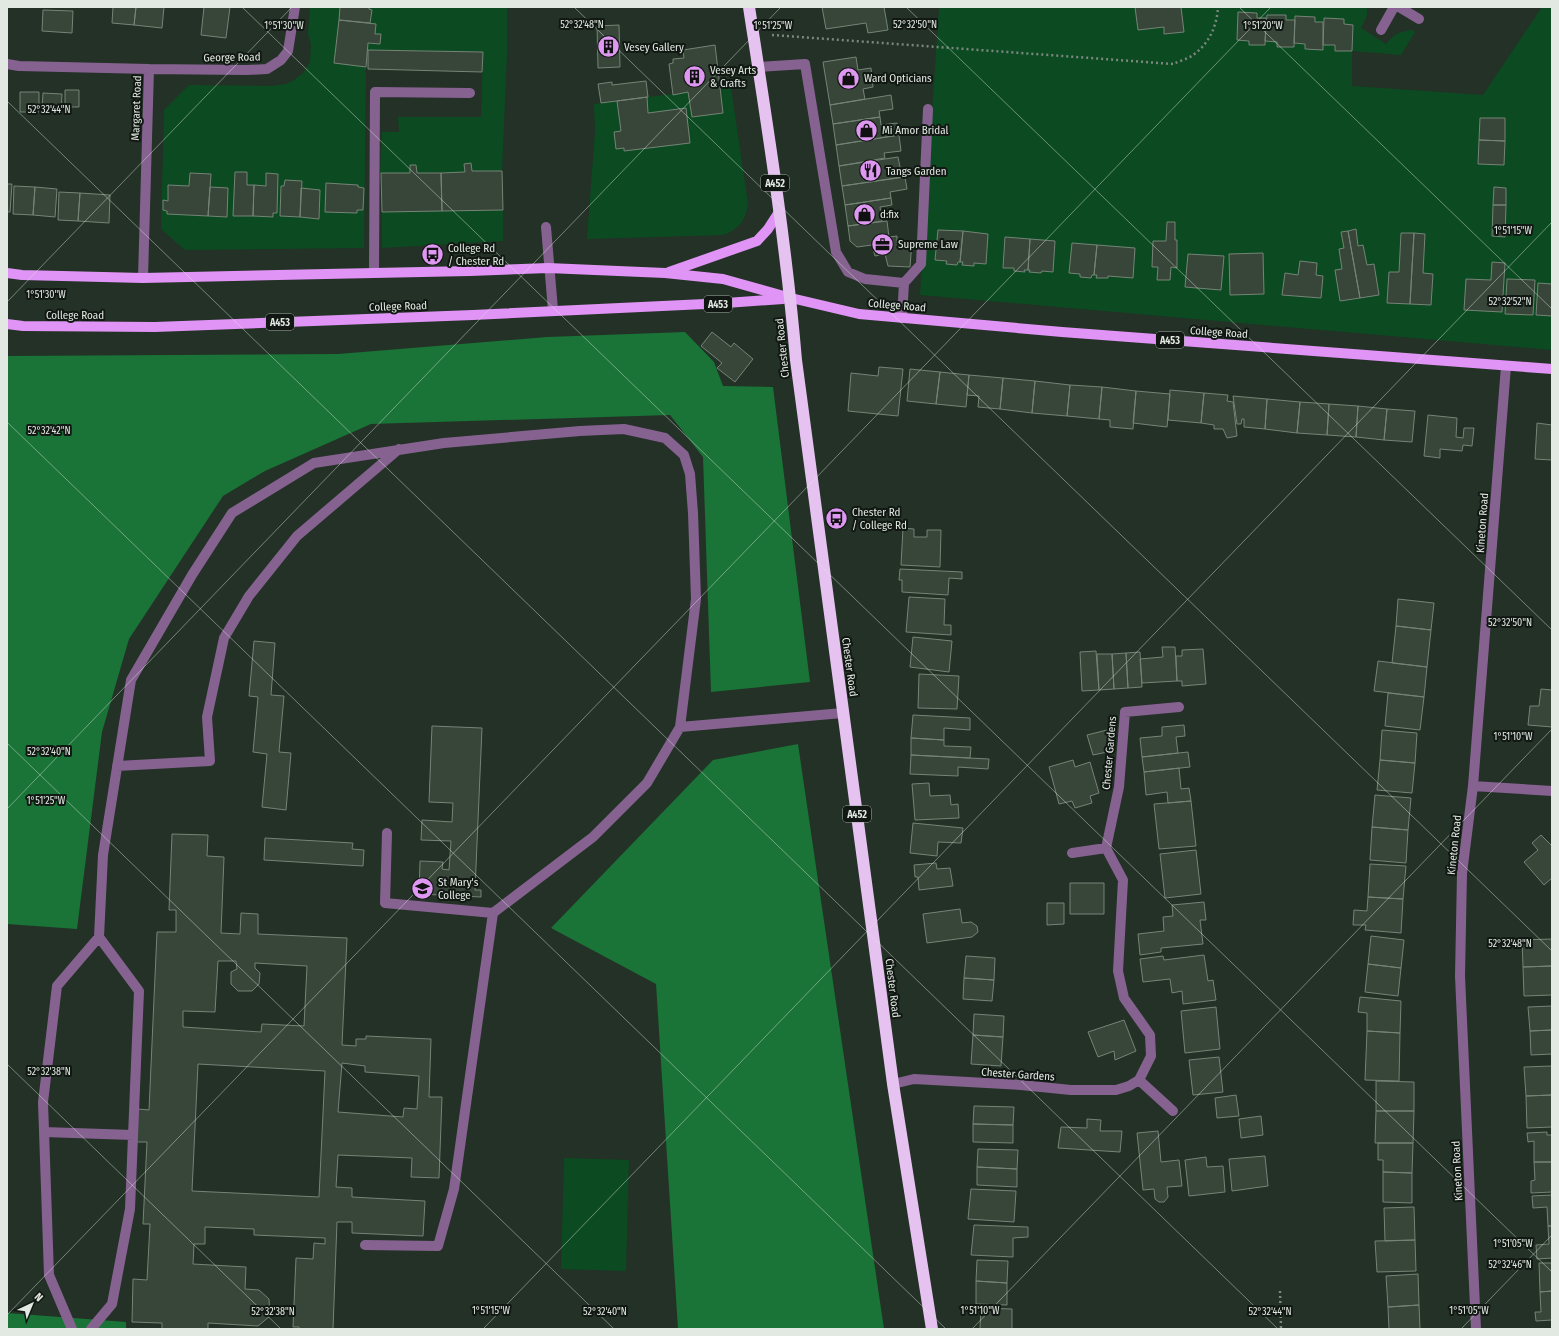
<svg xmlns="http://www.w3.org/2000/svg" width="1559" height="1336" viewBox="0 0 1559 1336" font-family="'Fira Sans Condensed',sans-serif">
<style>
.green{fill:#0c4b21;fill-rule:evenodd}
.forest{fill:#1a7337}
.building{fill:#38463a;stroke:#748476;fill-rule:evenodd}
.lines{fill:none;stroke-linecap:round;stroke-linejoin:round}
.path{stroke:#7c877e;stroke-width:2.5;stroke-dasharray:2 3;stroke-linecap:butt}
.minor{stroke:#866291;stroke-width:10}
.major{stroke:#e094f5;stroke-width:10}
.highway{stroke:#e6c2f0;stroke-width:12}
.ticks{fill:none;stroke:#e1e9e2;stroke-width:1;stroke-opacity:0.45}
.labels{text-anchor:middle;stroke-width:4;stroke-linejoin:round;paint-order:stroke}
.shield{fill:#111712;stroke:#a3aaa4;stroke-width:1}
.shield-label{font-size:10px;font-weight:bold;fill:#e1e9e2}
.poi-label{font-size:11px;fill:#e1e9e2;stroke:#111712;text-anchor:start}
.street-label{font-size:11px;fill:#e1e9e2;stroke:#111712}
.ticks-label{font-size:10px;text-anchor:middle;fill:#e1e9e2;stroke:#111712;stroke-width:4;stroke-linejoin:round;paint-order:stroke}
</style>
<rect width="100%" height="100%" fill="#233126"/>
<path class="green" d="M310 7H507V53L502 171H472L471 163 464 164 465 172 417 173 416 165H410V173H380L382 132H399L398 117H481L483 52 368 50 366 67 364 248 185 250 161 229 164 110 189 85 271 86 286 84 294 80 303 73 310 62 311 45 308 34Z
M939 7H1135L1164 27V34L1184 32 1181 7H1366C1370 14 1364 21 1361 28L1386 44C1394 34 1400 31 1413 30L1415 32 1401 55 1352 51V86L1483 95 1542 7H1552V350L920 295ZM1238 12 1257 13V18H1266L1267 15H1286V20H1295V16L1315 17V22H1323L1324 18 1344 19V24L1353 25 1352 51H1335V45H1323L1322 50 1305 49V44L1294 43V47H1277V42L1265 41V45H1249V41L1237 40Z
M731 88 748 204C746 220 738 230 723 235L587 239 595 131 594 104 688 92 692 117 723 113 720 89Z
M503 210V241L382 248V212Z
M564 1158 629 1160 626 1271 561 1269Z"/>
<path class="forest" d="M685 332 714 362 723 386 773 387 810 682 711 692 703 457 670 415 371 424 265 471 223 496 129 639 102 732 77 929 7 924V356L338 354 547 337Z
M798 744 884 1329H678L656 984 551 928 713 760Z
M7 1313 126 1322V1329H7Z"/>
<path class="building" d="M113 7H136L134 25 112 23Z
M136 7H164L162 28 134 25Z
M204 7H230L226 38 201 35Z
M340 7H369V9L372 10 370 23 339 20Z
M822 7H884L888 30 868 33 866 23 826 29Z
M1135 7H1181L1184 32 1164 34V27L1138 30Z
M43 10 73 11 72 33 42 31Z
M1238 12 1257 13V18H1266L1265 45H1249V41L1237 40Z
M1267 15H1286V20H1295L1294 47H1277V42L1265 41Z
M1295 16 1315 17V22H1323V50L1305 49V44L1294 43Z
M1324 18 1344 19V24L1353 25 1352 51H1335V45H1323Z
M339 20 376 24 375 34H381L380 44 368 43 366 67 334 63Z
M619 25 620 67 598 68 597 26Z
M715 45 723 113 692 117 688 92 673 95 669 64 673 63V59L684 58 683 50Z
M368 50 483 52 482 72 368 69Z
M856 57 858 70 871 68 873 87 863 89 865 99 830 105 823 62Z
M646 81 648 97 601 103 598 84 612 82V85Z
M65 90H79V107H65Z
M20 92H39V112H20Z
M43 93 62 94 61 113 42 112Z
M891 95 893 109 879 111 880 117 833 124 830 105Z
M647 97 648 113 686 108 690 143 624 151V148L616 149 614 132 621 131 617 101Z
M880 117 881 125 897 123 899 135 836 145 833 124Z
M1480 118H1505V141L1479 140Z
M899 135 901 151 884 153 885 158 839 166 836 145Z
M1479 140 1505 141 1504 165 1478 164Z
M898 157 902 177 842 186 839 166Z
M471 163 472 171H502L503 210 442 211 441 173 465 172 464 164Z
M410 165H416L417 173H441L442 211 382 212 381 173H410Z
M235 172H247V185H254L253 216H233Z
M190 173 211 174 208 216 167 214V211L163 210V200L168 201V185L189 186Z
M266 173 278 174 277 213H273V217L253 216 254 185 266 186Z
M905 177 907 189 890 192 891 198 845 205 842 186Z
M285 180 302 181 300 217 280 216 281 186H284Z
M326 183 358 185V187L364 188 363 210H357V213L325 212Z
M7 184H12L10 212H7Z
M14 186 35 187 33 215 13 214Z
M35 187 57 189 55 217 33 215Z
M210 187 228 188 227 217 208 216Z
M1494 187 1506 188V205H1493Z
M301 188 320 190 319 219 300 217Z
M59 192 80 193 78 221 58 220Z
M80 193 110 195 109 223 78 221Z
M891 198 892 205 880 207 882 221 848 226 845 205Z
M1493 205H1506L1505 237 1492 236Z
M887 221 889 237 897 236V243L912 241 910 267 888 266 885 254 875 256 872 245 857 247 850 241 848 226Z
M1167 222H1175V240H1177V268L1171 267 1170 280H1157L1158 267H1152L1153 241H1166Z
M1356 229 1358 246 1363 245 1367 265 1374 264 1379 295 1360 298 1348 231Z
M938 230 963 231 960 262H958L957 265 946 264 947 261 935 260Z
M963 231 988 234 986 264 974 263V266L962 265 963 262H960Z
M1348 231 1360 298 1340 301 1335 270 1342 269 1339 249 1344 248 1341 232Z
M1401 233H1414L1410 304 1387 303 1389 272H1399Z
M1414 233 1425 234 1423 273 1433 274 1431 305 1410 304Z
M1005 237 1030 239 1028 270H1024L1025 272 1014 271V268H1003Z
M1030 239 1055 241 1053 272 1042 271 1041 273 1029 272 1030 270H1028Z
M1072 243 1097 245 1094 275H1092L1091 278 1080 277V274L1069 273Z
M1097 245 1135 248 1133 278 1108 276V278H1096L1097 275H1094Z
M1263 253 1264 294 1230 295 1229 254Z
M1188 254 1224 256 1221 290 1185 287Z
M1300 261 1317 263 1316 275 1323 276 1321 298 1282 295 1285 273 1298 275Z
M1492 262 1505 263 1502 312 1464 310 1466 279 1491 280Z
M1507 279 1535 280 1533 315 1505 314Z
M1538 283 1552 284V316L1536 315Z
M712 332 731 347 734 343 753 359 735 382 717 368 722 363 701 346Z
M879 367 903 369 898 416 848 411 851 373 878 376Z
M910 369 940 372 936 404 907 401Z
M940 372 969 375 966 407 936 404Z
M969 375 1003 378 1000 409 978 407 979 396 967 395Z
M1003 378 1035 381 1032 413 1000 409Z
M1035 381 1070 385 1067 416 1032 413Z
M1070 385 1102 387 1099 419 1067 416Z
M1102 387 1136 391 1133 429 1110 427V420L1099 419Z
M1170 390 1204 393 1201 423 1168 420Z
M1136 391 1170 394 1167 427 1133 423Z
M1204 393 1228 395 1227 401 1233 402 1237 436 1227 438 1223 429H1214V425L1201 423Z
M1233 396 1267 399 1265 429 1244 427V419H1242L1241 424H1237Z
M1267 399 1300 402 1297 433 1265 429Z
M1300 402 1329 404 1327 435 1297 433Z
M1329 404 1358 406 1356 437 1327 435Z
M1358 406 1387 409 1384 440 1356 437Z
M1387 409 1415 411 1412 442 1384 440Z
M1428 415 1457 418 1456 437 1463 438 1464 428H1474L1472 446 1463 445 1462 451 1440 449V458L1424 456Z
M1537 423 1552 425V460L1535 459Z
M903 528 914 529V537H927V530H941L940 567 901 565Z
M900 569 962 572V579L949 578 948 595 902 592V580H899Z
M909 597 945 599 944 625H951V635L906 632Z
M1398 599 1434 603 1431 630 1396 626Z
M1396 626 1431 630 1427 667 1392 663Z
M913 637 952 641 949 672 910 667Z
M254 641 275 643 271 695 284 696 279 752 291 753 286 810 262 807 267 754 253 752 258 697 249 696Z
M1162 647H1175L1177 681 1142 683 1140 659 1163 657Z
M1203 649 1206 684 1182 686V681H1177L1176 656H1182V650Z
M1096 651 1099 690 1082 691 1080 652Z
M1140 652 1142 687 1128 688 1126 653Z
M1126 653 1128 688 1114 689 1112 654Z
M1097 654H1112L1114 689 1099 690Z
M1378 661 1427 667 1424 697 1374 691Z
M919 674 959 676 957 709 918 708Z
M1541 689 1552 690V727L1528 725 1530 706H1539Z
M1388 693 1424 697 1420 730 1385 726Z
M913 715 970 718V730L944 728V740L911 738Z
M1184 725 1185 736 1176 737 1178 753 1142 757 1140 738 1162 736V727Z
M432 726 482 728 475 890H481V897L419 894 420 861 443 862 442 869 449 870 451 841 421 840 422 820 452 822 453 803 429 802Z
M1107 730 1112 751 1093 755 1087 735Z
M1382 730 1417 733 1415 763 1380 760Z
M911 738 944 740V746L971 747 970 758 911 755Z
M1188 752 1190 767 1144 772 1142 757Z
M911 755 989 759 988 769 958 767V776L910 774Z
M1073 760 1075 767 1090 762 1099 793 1090 796 1092 803 1075 808 1072 801 1059 804 1049 767Z
M1380 760 1415 763 1412 793 1377 790Z
M1179 768 1181 789 1189 788 1191 801 1168 803 1167 792 1146 795 1144 772Z
M929 783 930 796 950 795 951 805 958 804 959 818 915 820 912 784Z
M1375 795 1411 798 1408 830 1372 827Z
M1191 801 1196 846 1159 849 1154 804Z
M913 823 963 828 961 843 938 842 937 856 910 853Z
M1372 827 1408 830 1406 863 1370 860Z
M172 834 208 835 207 856 224 857 221 933 240 934 241 913 258 914V934L347 938 342 1045 356 1046V1039H366V1036L431 1039 429 1097H442L439 1178 411 1177 412 1158 338 1155 336 1187 352 1188V1197L425 1201 423 1236 352 1233V1222H337L333 1329H299V1327H293L296 1258 313 1259 314 1243 325 1244V1238L254 1235V1229L205 1227V1244H194L193 1264 246 1267 245 1289 259 1290 269 1299 270 1316 258 1326 208 1323V1329H162V1323L132 1322 133 1279 147 1280 150 1224H143L147 1142H136L138 1109 149 1110 157 932H176V910H169ZM218 961H236L237 969 231 972V984L238 991H252L259 984 260 973 255 968V963L307 966 304 1026 262 1024 261 1032 183 1027V1011L215 1012ZM342 1063 365 1066V1072L419 1076 417 1109 404 1108 403 1117 338 1112ZM198 1064 325 1071 319 1197 192 1191Z
M1541 835 1552 846V878L1544 885 1524 862 1538 850 1532 843Z
M265 838 353 843 352 849 364 850 363 866 264 860Z
M1196 850 1201 894 1165 898 1160 854Z
M936 863 937 869 950 868 953 886 919 890 918 877H915L914 865Z
M1370 864 1406 866 1403 899 1368 897Z
M1070 883H1104V914H1070Z
M1368 897 1403 899 1401 933 1365 930 1366 925H1353L1354 910 1367 911Z
M1204 902 1206 920H1200L1203 944 1161 948V952L1140 955 1138 934 1164 931 1163 917 1173 916 1172 905Z
M1047 903H1064V924L1047 925Z
M960 909 962 923 971 922 977 926 978 932 972 937 927 943 923 914Z
M1371 936 1404 940 1401 968 1368 964Z
M1552 939V966L1523 967 1522 940Z
M1204 955 1208 981 1213 980 1216 1000 1183 1004 1182 991 1172 993 1170 979 1143 982 1140 959 1163 956 1164 960Z
M966 956 995 958 994 980 964 978Z
M1368 964 1401 968 1398 996 1365 992Z
M1552 966V995L1524 996 1523 967Z
M964 978 994 980 992 1001 963 999Z
M1360 997 1401 1001 1400 1033 1367 1031V1013L1358 1012Z
M1552 1006V1030L1530 1031 1528 1007Z
M1216 1007 1220 1049 1185 1053 1181 1011Z
M974 1014 1004 1016 1003 1037 973 1035Z
M1124 1020 1136 1051 1115 1060 1114 1051 1098 1057 1088 1032Z
M1552 1030V1054L1531 1055 1530 1031Z
M1367 1031 1400 1033 1399 1081 1365 1080Z
M973 1035 1003 1037 1001 1066 971 1064Z
M1219 1057 1223 1092 1193 1095 1189 1060Z
M1552 1066V1095L1526 1096 1524 1067Z
M1376 1081 1414 1082V1111H1376Z
M1236 1095 1239 1116 1217 1118 1215 1098Z
M1552 1095V1127L1527 1128 1526 1096Z
M974 1106 1014 1107 1013 1125 973 1124Z
M1376 1111H1414L1413 1143H1375Z
M1261 1116 1263 1135 1241 1138 1239 1119Z
M1087 1119 1101 1120 1100 1131H1122L1120 1152 1058 1148 1061 1127 1087 1128Z
M973 1124 1013 1125V1143L973 1142Z
M1158 1131 1161 1162 1179 1160 1182 1186 1167 1187 1168 1197 1164 1202H1159L1155 1199 1154 1189 1143 1190 1137 1133Z
M1547 1132V1135H1552V1162H1534V1141L1528 1142 1527 1133Z
M1378 1143H1413L1412 1173 1383 1172V1160H1378Z
M978 1149 1018 1150 1017 1169 977 1167Z
M1265 1156 1268 1186 1232 1191 1229 1159Z
M1206 1157 1207 1167 1223 1166 1225 1192 1189 1196 1185 1160Z
M1534 1162H1552V1192L1531 1193V1181L1535 1180Z
M977 1167 1017 1169V1187L977 1185Z
M1383 1172 1412 1173V1203L1383 1202Z
M971 1189 1016 1191 1014 1222 968 1219Z
M1552 1195V1226H1548L1547 1207 1533 1208 1532 1196Z
M1414 1207 1415 1240 1385 1241 1384 1208Z
M974 1225 1028 1227V1237L1013 1238V1257L971 1255Z
M1548 1226H1552V1258L1537 1259 1536 1245 1549 1244Z
M1415 1240 1416 1271 1377 1272 1375 1241Z
M977 1260 1008 1261 1007 1283 976 1281Z
M1539 1263H1552V1291L1540 1292Z
M1418 1274 1419 1305 1388 1307 1386 1276Z
M976 1281 1007 1283V1305L976 1304Z
M1552 1291V1320L1536 1321 1535 1312H1541L1540 1292Z
M1419 1305 1420 1329H1389L1388 1307Z
M981 1308 1012 1309V1329H980Z"/>
<g class="lines">
<path class="path" d="M772 35 1173 64C1179 61 1188 59 1193 55 1209 44 1217 26 1218 7
M1280 1291 1281 1329"/>
<path class="minor" d="M1399 7 1419 19
M1381 30 1394 7
M7 64 19 66 149 69 143 278
M759 67 805 64 836 252 848 272 865 279 904 283 902 318
M149 69 247 70 267 69 281 60 288 51 295 7
M546 227 553 310
M374 273 375 92 470 93
M904 283 921 264 928 109
M117 766 210 761 207 717 224 638 249 596 297 536 399 449
M1473 786 1552 791
M387 833 385 903 493 913 593 837 647 783 680 727
M1072 853 1106 848
M1139 1080 1173 1111
M893 1084 914 1079 1021 1085 1071 1090H1116L1129 1086 1139 1080 1151 1056 1150 1035 1124 998 1118 971 1123 880 1106 848 1119 787 1125 712 1179 707
M44 1132 133 1135
M365 1245 438 1246 454 1189 493 913
M72 1329 49 1275 43 1102 57 986 99 937 103 855 131 680 192 575 232 513 314 463 444 443 580 431 624 429 665 438 684 455 690 474 693 513 696 599 680 727 843 713
M91 1329 112 1304 130 1209 139 991 99 937
M1476 1329 1460 976 1462 873 1473 786 1506 366"/>
<path class="major" d="M669 272 757 241 768 229 779 212
M7 273 22 275 143 278 470 271 548 268 665 273 723 279 791 298 859 314 1062 332 1552 369
M7 324 23 326 155 327 473 315 726 303 783 299"/>
<path class="highway" d="M749 7C767 124 786 242 796 360L893 1084 932 1329"/>
</g>
<path class="ticks" d="M242 7 1552 1272M574 7 1552 951M906 7 1552 630M1239 7 1552 309M7 101 1278 1329M7 302 292 7M7 422 946 1329M7 743 614 1329M7 809 781 7M7 1064 281 1329M7 1315 1271 7M483 1329 1552 222M972 1329 1552 729M1461 1329 1552 1235"/>
<defs>
<symbol id="building-disc" viewBox="-11 -11 22 22"><circle r="9.5" fill="#de98f2" stroke="#111712"/><path d="M-4-6H4V6H1V3H-1V6H-4ZM-2.5-4.3h1.7v1.8h-1.7ZM.8-4.3h1.7v1.8H.8ZM-2.5-1h1.7V.8h-1.7ZM.8-1h1.7V.8H.8Z" fill="#111"/></symbol>
<symbol id="shop-disc" viewBox="-11 -11 22 22"><circle r="9.5" fill="#de98f2" stroke="#111712"/><path d="M-5-2.5h2.3a2.7 3.5 0 0 1 5.4 0H5L5.5 6h-11ZM-1.5-2.5h3a1.5 2.3 0 0 0-3 0Z" fill="#111"/></symbol>
<symbol id="restaurant-disc" viewBox="-11 -11 22 22"><circle r="9.5" fill="#de98f2" stroke="#111712"/><path d="M-5-6h1v4h1v-4h1v4h1v-4h1v5L-1.5 .5V6h-2V.5L-5-1ZM5-6V6H3V1.5H1.5Q1.5-4 5-6Z" fill="#111"/></symbol>
<symbol id="office-disc" viewBox="-11 -11 22 22"><circle r="9.5" fill="#de98f2" stroke="#111712"/><path d="M-6-3h4V-5.5h4V-3h4V5H-6ZM-1-4.5V-3h2v-1.5ZM-6 0V1H6V0Z" fill="#111"/></symbol>
<symbol id="bus-disc" viewBox="-11 -11 22 22"><circle r="9.5" fill="#de98f2" stroke="#111712"/><path d="M-5-6H5V4H4V6H2V4H-2V6H-4V4H-5ZM-3.5-4V0h7V-4ZM-3.5 1.2v1.5H-2V1.2ZM2 1.2v1.5H3.5V1.2Z" fill="#111"/></symbol>
<symbol id="university-disc" viewBox="-11 -11 22 22"><circle r="9.5" fill="#de98f2" stroke="#111712"/><path d="M0-5L7-2L0 1L-7-2ZM-4 1L0 2.5L4 1V4Q0 6-4 4Z" fill="#111"/></symbol>
</defs>
<g fill-rule="evenodd">
<use href="#building-disc" x="596" y="34" width="25" height="25"/>
<use href="#building-disc" x="682" y="64" width="25" height="25"/>
<use href="#shop-disc" x="836" y="66" width="25" height="25"/>
<use href="#shop-disc" x="854" y="118" width="25" height="25"/>
<use href="#restaurant-disc" x="858" y="158" width="25" height="25"/>
<use href="#shop-disc" x="852" y="202" width="25" height="25"/>
<use href="#office-disc" x="870" y="232" width="25" height="25"/>
<use href="#bus-disc" x="420" y="242" width="25" height="25"/>
<use href="#bus-disc" x="824" y="506" width="25" height="25"/>
<use href="#university-disc" x="410" y="876" width="25" height="25"/>
</g>
<g class="labels">
<g class="shield">
<rect x="761" y="175" width="28" height="16" rx="3"/>
<rect x="704" y="296" width="28" height="16" rx="3"/>
<rect x="266" y="314" width="28" height="16" rx="3"/>
<rect x="1156" y="332" width="28" height="16" rx="3"/>
<rect x="843" y="806" width="28" height="16" rx="3"/>
</g>
<g class="shield-label">
<text x="775" y="187">A452</text>
<text x="718" y="308">A453</text>
<text x="280" y="326">A453</text>
<text x="1170" y="344">A453</text>
<text x="857" y="818">A452</text>
</g>
<g class="poi-label">
<text x="624" y="51">Vesey Gallery</text>
<text x="710" y="74">Vesey Arts<tspan x="710" dy="13">&amp; Crafts</tspan></text>
<text x="864" y="82">Ward Opticians</text>
<text x="882" y="134">Mi Amor Bridal</text>
<text x="886" y="175">Tangs Garden</text>
<text x="880" y="218">d:fix</text>
<text x="898" y="248">Supreme Law</text>
<text x="448" y="252">College Rd<tspan x="448" dy="13">/ Chester Rd</tspan></text>
<text x="852" y="516">Chester Rd<tspan x="852" dy="13">/ College Rd</tspan></text>
<text x="438" y="886">St Mary's<tspan x="438" dy="13">College</tspan></text>
</g>
<g class="street-label">
<text transform="translate(232 57) rotate(-1)" y="4">George Road</text>
<text transform="translate(136 108) rotate(-88)" y="4">Margaret Road</text>
<text transform="translate(897 305) rotate(5)" y="4">College Road</text>
<text transform="translate(398 306) rotate(-2)" y="4">College Road</text>
<text x="75" y="319">College Road</text>
<text transform="translate(1219 332) rotate(4)" y="4">College Road</text>
<text transform="translate(782 348) rotate(-96)" y="4">Chester Road</text>
<text transform="translate(1482 523) rotate(-86)" y="4">Kineton Road</text>
<text transform="translate(850 667) rotate(82)" y="4">Chester Road</text>
<text transform="translate(1109 753) rotate(-85)" y="4">Chester Gardens</text>
<text transform="translate(1454 845) rotate(-84)" y="4">Kineton Road</text>
<text transform="translate(893 988) rotate(83)" y="4">Chester Road</text>
<text transform="translate(1018 1074) rotate(4)" y="4">Chester Gardens</text>
<text transform="translate(1457 1171) rotate(-93)" y="4">Kineton Road</text>
</g>
</g>
<g class="ticks-label">
<text x="582" y="28">52°32'48"N</text>
<text x="915" y="28">52°32'50"N</text>
<text x="284" y="29">1°51'30"W</text>
<text x="773" y="29">1°51'25"W</text>
<text x="1263" y="29">1°51'20"W</text>
<text x="49" y="113">52°32'44"N</text>
<text x="1513" y="234">1°51'15"W</text>
<text x="46" y="298">1°51'30"W</text>
<text x="1510" y="305">52°32'52"N</text>
<text x="49" y="434">52°32'42"N</text>
<text x="1510" y="626">52°32'50"N</text>
<text x="1513" y="740">1°51'10"W</text>
<text x="49" y="755">52°32'40"N</text>
<text x="46" y="804">1°51'25"W</text>
<text x="1510" y="947">52°32'48"N</text>
<text x="49" y="1075">52°32'38"N</text>
<text x="1513" y="1247">1°51'05"W</text>
<text x="1510" y="1268">52°32'46"N</text>
<text x="491" y="1314">1°51'15"W</text>
<text x="980" y="1314">1°51'10"W</text>
<text x="1469" y="1314">1°51'05"W</text>
<text x="273" y="1315">52°32'38"N</text>
<text x="605" y="1315">52°32'40"N</text>
<text x="1270" y="1315">52°32'44"N</text>
</g>
<rect width="1559" height="1336" fill="none" stroke="#e1e9e2" stroke-width="16"/>
<g transform="translate(32 1304) rotate(44)" stroke="#111712" stroke-width="3" paint-order="stroke">
<path d="M0-3L7 15L0 10L-7 15Z" fill="#e1e9e2"/>
<text y="-6" font-size="11" font-weight="bold" text-anchor="middle" fill="#e1e9e2">N</text>
</g>
</svg>
